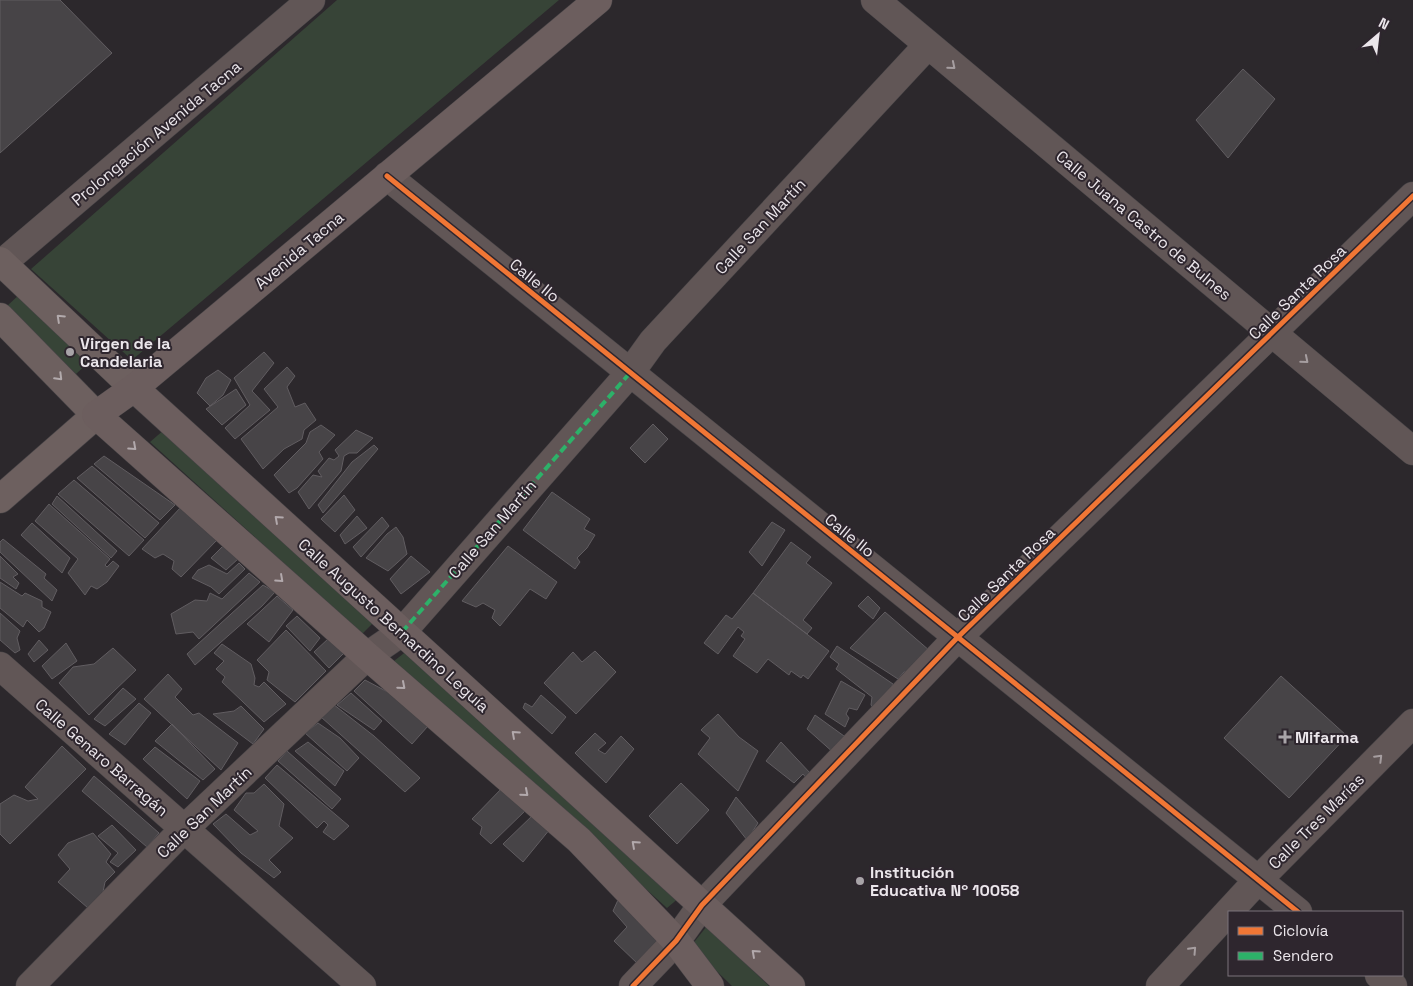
<svg xmlns="http://www.w3.org/2000/svg" width="1413" height="986" viewBox="0 0 1413 986" font-family="'Space Grotesk',sans-serif">
<style>
.green{fill:#374437}
.building{fill:#474447;stroke:#615d61}
.lines{fill:none;stroke-linecap:round;stroke-linejoin:round}
.street-casing{stroke:#464346;stroke-width:29}
.secondary-casing{stroke:#464346;stroke-width:29}
.primary-casing{stroke:#464346;stroke-width:29}
.street{stroke:#615656;stroke-width:28}
.secondary{stroke:#6d605f;stroke-width:28}
.primary{stroke:#6c5e5e;stroke-width:28}
.quiet{stroke:#2db169;stroke-width:4;stroke-dasharray:8 4;stroke-linecap:butt}
.cycleway-casing{stroke:#2e262e;stroke-width:8}
.cycleway{stroke:#f07635;stroke-width:5}
.oneway{stroke:#a69ea0}
.oneway2{stroke:#b2aaac}
.oneway3{stroke:#b2a9ac}
.poi-dot{fill:#a8a4a8;stroke:#2e262e;stroke-width:2}
.labels{text-anchor:middle;stroke-width:4;stroke-linejoin:round;paint-order:stroke}
.street-label{font-size:16px;fill:#ebe6eb;stroke:#2e262e}
.poi-label{font-size:16px;font-weight:bold;fill:#ebe6eb;stroke:#2e262e;text-anchor:start}
</style>
<rect width="100%" height="100%" fill="#2c282c"/>
<path class="green" d="M337 0H559L132 360 31 269Z
M21 293 90 361 76 374 7 306Z
M165 429 376 620 362 634 150 442Z
M408 650 680 897 667 908 394 661Z
M707 926 769 986H732L691 946Z"/>
<path class="building" d="M0 0H60L112 53 0 153Z
M1243 69 1275 99 1228 158 1196 120Z
M264 352 274 363 252 391 270 410 235 439 225 428 250 405 234 378Z
M287 367 295 376 287 387 295 407 305 403 316 420 304 430 302 439 284 449 263 469 241 439 278 407 264 389Z
M218 370 231 380 223 395 210 406 197 393 206 378Z
M236 389 246 405 222 425 206 409Z
M653 424 668 439 645 463 630 448Z
M321 425 335 435 319 452 323 459 297 488 289 493 274 475 306 443 310 432Z
M356 430 373 438 357 453H349L344 456 341 471 309 509 298 492 313 475 322 477 318 471 329 458 334 460 339 456 335 450Z
M374 445 378 449 323 513 318 505 352 462Z
M104 456 175 505 160 520 94 464Z
M92 466 159 523 145 538 77 478Z
M74 480 144 540 129 556 58 494Z
M552 492 590 519 584 529 595 535 587 548 577 558 580 562 575 569 523 530Z
M344 495 355 510 335 532 321 519Z
M57 496 117 551 111 558 52 504Z
M49 504 110 559 105 565 107 567 113 561 119 566 107 582 97 589 91 586 85 595 68 573 78 559 35 521Z
M181 507 217 540 181 577 172 569 174 561 163 554 155 558 142 549Z
M357 516 367 528 345 544 340 535Z
M382 517 389 526 361 557 353 547Z
M772 522 785 530 762 566 749 552Z
M32 523 70 558 62 573 21 535Z
M396 527 403 537 407 554 388 571 366 558 387 534Z
M3 539 46 574 44 578 57 590 52 601 0 552V542Z
M791 542 811 557 806 563 832 583 803 620 812 628 807 634 753 593Z
M224 545 239 558 226 570 211 558Z
M508 546 557 582 546 599 530 589 500 626 492 618 495 610 483 603 476 607 462 601Z
M0 556 18 574 13 577 19 583 16 589 0 578Z
M411 556 430 572 401 594 390 579Z
M239 563 245 569 219 594 211 587 192 578 198 570 209 565 227 574Z
M249 573 260 582 199 639 193 632 176 634 171 614 195 600 207 601 210 593 222 599Z
M0 582 22 596 25 593 42 601V607L51 612 44 628 39 632 27 620 23 627 0 608Z
M263 585 275 592 262 606 195 665 187 654Z
M753 593 829 651 808 679 803 675 801 678 791 671 789 675 768 659 757 673 733 656 745 639 741 636 744 632 738 627 718 654 704 643 726 615 732 619Z
M277 596 293 610 269 642 247 624Z
M868 596 880 608 873 619 858 606Z
M885 612 930 651 910 672H904L898 679 850 648Z
M0 613 20 631 17 638 20 650 15 653 0 640Z
M297 616 320 638 310 651 286 626Z
M286 630 326 671 295 702 267 680 269 672 257 660Z
M329 638 344 653 329 668 314 652Z
M39 640 48 650 34 662 28 654Z
M66 643 77 661 52 679 42 666Z
M222 644 251 664 255 678 254 685 259 687 264 682 286 704 264 722 222 682 225 677 216 669 224 661 214 653Z
M837 646 893 684 877 713 871 705 872 697 836 669 839 664 830 657Z
M113 648 136 670 89 715 59 683 73 667 94 664Z
M595 651 616 672 576 714 544 683 573 652 582 662Z
M168 674 182 689 175 697 193 715 199 713 238 743 221 770 144 699Z
M1281 676 1347 736 1289 798 1224 738Z
M365 680 403 700 428 726 412 744 354 691Z
M841 681 865 695 857 710 849 708 846 714 849 718 845 727 825 714Z
M123 688 136 699 105 726 94 719Z
M351 693 382 721 374 730 337 705Z
M541 695 566 717 552 734 523 708 525 703 532 707Z
M139 703 151 713 125 745 109 734Z
M333 704 374 736 420 778 405 792 321 717Z
M241 706 264 729 253 744 213 714 234 711Z
M718 714 739 737 758 751 738 791 698 754 710 738 701 730Z
M815 715 844 736 835 754 807 729Z
M318 723 340 738 359 758 347 771 305 733Z
M172 724 215 769 203 780 155 741Z
M595 733 606 743 598 750 605 754 621 736 634 749 606 783 575 753Z
M308 742 344 771 335 786 295 751Z
M781 742 811 774 808 780 803 774 794 783 766 761Z
M62 746 86 769 10 844 0 834V804L14 795 28 801 38 799 25 787Z
M155 747 200 781 187 799 143 759Z
M287 751 341 799 332 809 278 761Z
M277 765 349 826 334 840 323 832 328 825 324 821 317 828 265 778Z
M94 776 159 833 147 847 82 791Z
M681 783 709 810 677 844 649 816Z
M264 784 284 804 279 826 293 838 269 860 281 872 274 878 241 853 213 824 226 814 250 835 258 831 234 810 246 793H254Z
M504 786 527 809 491 844 480 834 482 827 472 819Z
M736 797 758 823 747 840 726 813Z
M535 813 550 829 523 862 503 844Z
M112 825 136 850 118 867 110 862 118 853 98 836Z
M93 833 111 854 106 862 115 872 105 882 103 892 88 908 58 882 70 869 58 855 68 843Z
M618 900 665 934 639 965 614 941 627 927 613 911Z"/>
<g class="lines">
<defs>
<path id="street" d="M875 0 1413 451
M387 176 1298 912
M0 265 311 0
M0 666 362 986
M1379 975 1393 986
M30 986 184 829 367 656 402 632 630 373 653 341 927 46
M633 986 676 941 702 905 957 638 1413 196
M1160 986 1257 881 1413 723"/>
<path id="secondary" d="M0 261 134 388
M0 317 96 415 0 499"/>
<path id="primary" d="M598 0 134 388 96 415 367 656 579 840 676 941 710 986
M134 388 791 986"/>
</defs>
<use href="#street" class="street-casing"/>
<use href="#secondary" class="secondary-casing"/>
<use href="#primary" class="primary-casing"/>
<use href="#street" class="street"/>
<use href="#secondary" class="secondary"/>
<use href="#primary" class="primary"/>
<path class="quiet" d="M402 632 630 373"/>
<defs>
<path id="cycleway" d="M387 176 1298 912
M633 986 676 941 702 905 957 638 1413 196"/>
</defs>
<use href="#cycleway" class="cycleway-casing"/>
<use href="#cycleway" class="cycleway"/>
</g>
<defs><path id="oneway-chevron" d="M-2-3.5L2.5 0L-2 3.5" fill="none" stroke-width="1.6" stroke-linecap="round" stroke-linejoin="round" transform="scale(1.25)"/></defs>
<g class="oneway">
<use href="#oneway-chevron" transform="translate(952 66) rotate(40)"/>
<use href="#oneway-chevron" transform="translate(1305 360) rotate(40)"/>
<use href="#oneway-chevron" transform="translate(1379 758) rotate(-45)"/>
<use href="#oneway-chevron" transform="translate(1193 950) rotate(-47)"/>
</g>
<g class="oneway2">
<use href="#oneway-chevron" transform="translate(60 318) rotate(-137)"/>
<use href="#oneway-chevron" transform="translate(59 377) rotate(45)"/>
</g>
<g class="oneway3">
<use href="#oneway-chevron" transform="translate(133 447) rotate(42)"/>
<use href="#oneway-chevron" transform="translate(278 519) rotate(-138)"/>
<use href="#oneway-chevron" transform="translate(280 579) rotate(42)"/>
<use href="#oneway-chevron" transform="translate(402 686) rotate(41)"/>
<use href="#oneway-chevron" transform="translate(515 734) rotate(-138)"/>
<use href="#oneway-chevron" transform="translate(525 793) rotate(41)"/>
<use href="#oneway-chevron" transform="translate(635 844) rotate(-138)"/>
<use href="#oneway-chevron" transform="translate(755 953) rotate(-138)"/>
</g>
<g class="poi-dot">
<circle cx="70" cy="352" r="5"/>
<path d="M1282.5 729.5h5v5h5v5h-5v5h-5v-5h-5v-5h5z"/>
<circle cx="860" cy="881" r="5"/>
</g>
<g class="labels">
<g class="street-label">
<text transform="translate(156 133) rotate(-40)" y="6">Prolongación Avenida Tacna</text>
<text transform="translate(1144 225) rotate(40)" y="6">Calle Juana Castro de Bulnes</text>
<text transform="translate(760 226) rotate(-47)" y="6">Calle San Martín</text>
<text transform="translate(299 250) rotate(-40)" y="6">Avenida Tacna</text>
<text transform="translate(535 280) rotate(39)" y="6">Calle Ilo</text>
<text transform="translate(1297 292) rotate(-44)" y="6">Calle Santa Rosa</text>
<text transform="translate(492 529) rotate(-49)" y="6">Calle San Martín</text>
<text transform="translate(850 535) rotate(39)" y="6">Calle Ilo</text>
<text transform="translate(1006 574) rotate(-44)" y="6">Calle Santa Rosa</text>
<text transform="translate(394 625) rotate(42)" y="6">Calle Augusto Bernardino Leguía</text>
<text transform="translate(102 757) rotate(41)" y="6">Calle Genaro Barragán</text>
<text transform="translate(204 812) rotate(-44)" y="6">Calle San Martín</text>
<text transform="translate(1316 821) rotate(-45)" y="6">Calle Tres Marías</text>
</g>
<g class="poi-label">
<text x="80" y="349">Virgen de la<tspan x="80" dy="18">Candelaria</tspan></text>
<text x="1295" y="743">Mifarma</text>
<text x="870" y="878">Institución<tspan x="870" dy="18">Educativa Nº 10058</tspan></text>
</g>
</g>
<rect x="1228" y="911" width="175" height="65" fill="#2e262e" stroke="#7a737a"/>
<rect x="1238" y="927" width="25" height="8" fill="#f07635" stroke="#7a737a"/>
<text x="1273" y="936" font-size="15" fill="#ebe6eb">Ciclovía</text>
<rect x="1238" y="952" width="25" height="8" fill="#2db169" stroke="#7a737a"/>
<text x="1273" y="961" font-size="15" fill="#ebe6eb">Sendero</text>
<g transform="translate(1378 35) rotate(28)" stroke="#2e262e" stroke-width="4" paint-order="stroke">
<path d="M0-4L9 19L0 12L-9 19Z" fill="#ebe6eb"/>
<text y="-8" font-size="14" font-weight="bold" text-anchor="middle" fill="#ebe6eb">N</text>
</g>
</svg>
